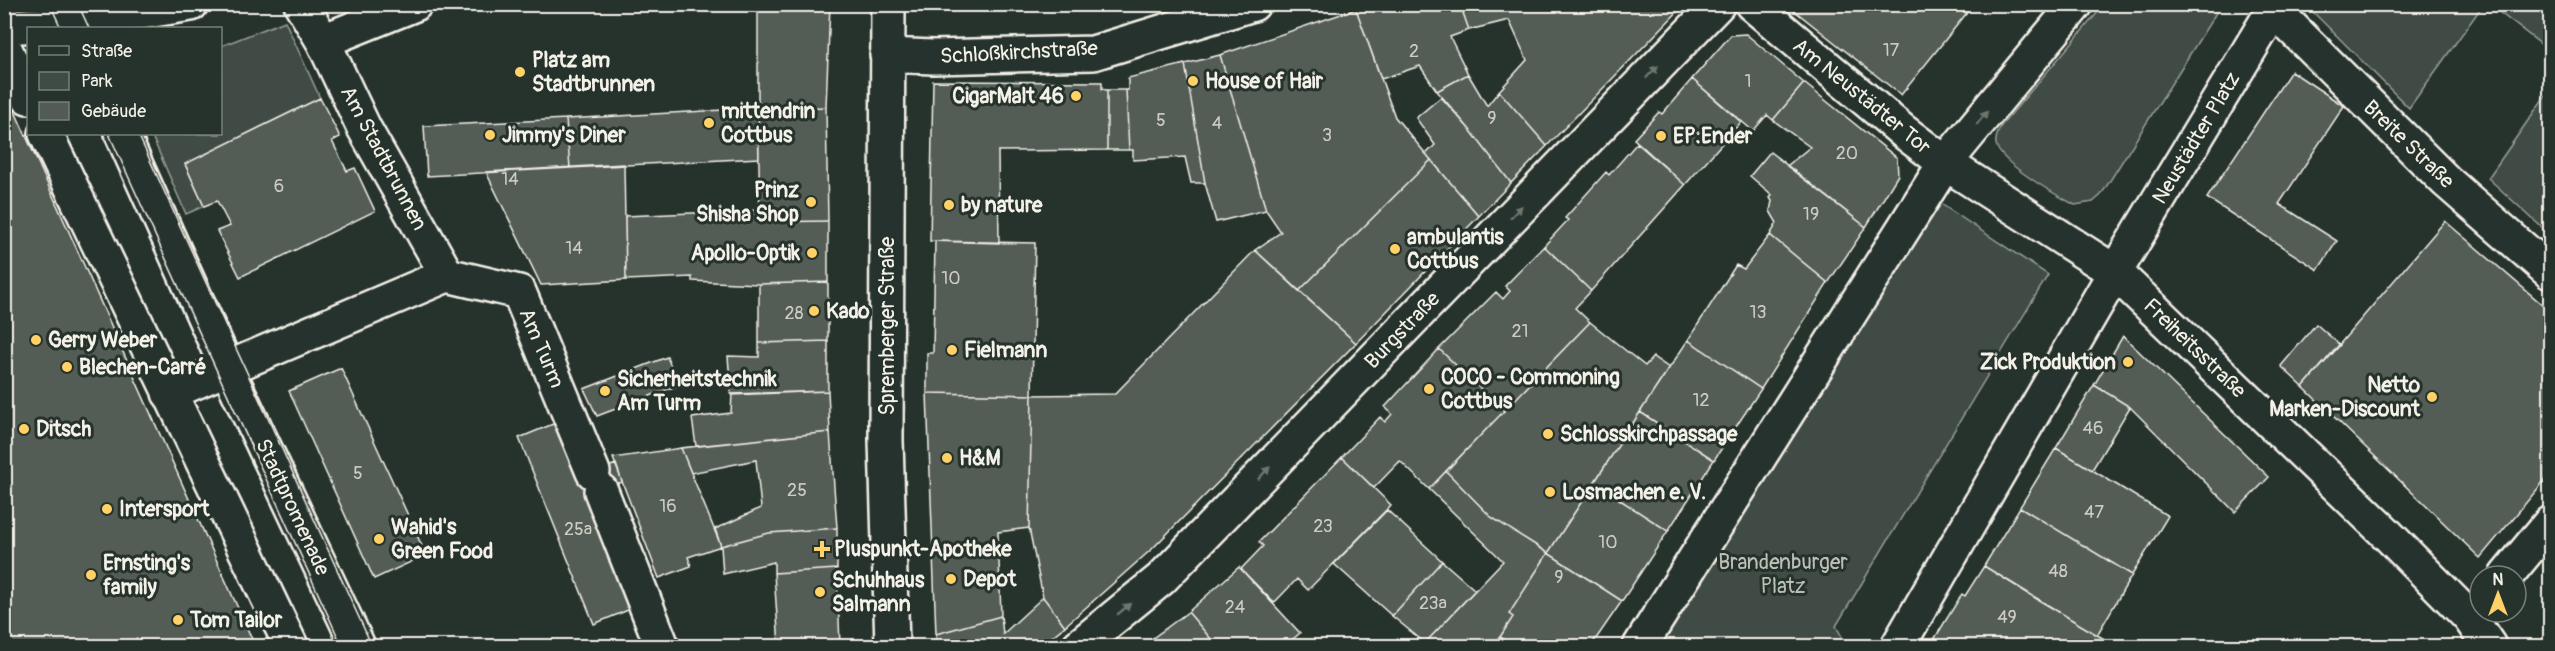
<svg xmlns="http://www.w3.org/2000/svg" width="2555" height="651" viewBox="0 0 2555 651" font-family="Pangolin,sans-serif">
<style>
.green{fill:#414b45;stroke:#9a9e96;stroke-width:1.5}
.building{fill:#525c55;stroke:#f4f1e8;stroke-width:1.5}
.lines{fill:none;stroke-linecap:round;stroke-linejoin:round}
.minor-casing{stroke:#f4f1e8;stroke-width:38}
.minor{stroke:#26332d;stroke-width:33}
.tram{stroke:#f4f1e8;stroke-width:1.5}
.oneway{fill:#6e766e}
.poi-dot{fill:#ffd166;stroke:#26332d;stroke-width:2}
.labels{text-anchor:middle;stroke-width:6;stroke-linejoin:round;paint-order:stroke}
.number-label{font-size:18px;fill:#ccccc3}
.street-label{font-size:21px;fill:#f4f1e8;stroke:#26332d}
.poi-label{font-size:21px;font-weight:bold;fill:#f4f1e8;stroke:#26332d;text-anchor:start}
.park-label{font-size:21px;fill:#bebfb7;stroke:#26332d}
</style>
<rect width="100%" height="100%" fill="#26332d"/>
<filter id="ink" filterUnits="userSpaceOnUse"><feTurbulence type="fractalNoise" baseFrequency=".0167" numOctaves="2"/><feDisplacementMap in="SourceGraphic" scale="12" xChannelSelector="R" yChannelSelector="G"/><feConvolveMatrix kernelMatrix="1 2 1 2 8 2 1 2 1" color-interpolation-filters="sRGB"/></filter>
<g filter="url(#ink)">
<path class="green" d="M2315 4H2483V5L2409 108 2311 10Z
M2104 5H2221L2101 195 2093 202 2075 205C2058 196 1999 163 1996 144 1995 137 1998 132 2001 126Z
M2490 5H2550V51Z
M285 21 320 98 185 164 204 206 186 214 151 134H220L221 46Z
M2550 89V235L2488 178Z
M1935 200 2048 275 1836 626 1847 646H1645Z"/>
<path class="building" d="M758 4H830L826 107 758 108Z
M1370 4H1460L1469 30 1450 37 1468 74 1437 91 1420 66 1381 79 1356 9Z
M1460 4H1685L1547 146 1499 91 1527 60 1509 20 1469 30Z
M1786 4H1974L1901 95Z
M1356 9 1395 117 1431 160 1299 291 1255 250 1281 232 1266 210 1220 55Z
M1746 34 1804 83 1773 120 1767 115 1753 131 1692 79 1731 35Z
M1220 55 1266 210 1216 222 1205 183 1185 64Z
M1185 64 1205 183H1191L1185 157 1133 160V150H1129L1126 90H1128V78Z
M2291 71 2344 106 2279 204 2337 241 2318 270 2207 198Z
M1468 74 1487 106 1499 91 1547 146 1511 183 1471 131 1437 91Z
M1692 79 1741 122 1685 185 1634 139 1659 112 1662 114Z
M933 81 1102 82V89L1107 90V150L998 151 999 243 930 241Z
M1804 83 1897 158 1898 175 1866 227 1787 166 1810 147 1773 120Z
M4 87 255 646H4Z
M1107 90H1126L1129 150H1107Z
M1441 97 1471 131 1511 183 1479 216 1426 154 1435 145 1416 118Z
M320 98 340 137 332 141 347 171 355 168 375 211 240 277 217 231 230 226 217 201 204 206 185 164Z
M826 107 828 221 760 222 758 108Z
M758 108 759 158 570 168 566 119Z
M566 119 570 168 427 176 424 126Z
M1637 143 1685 185 1591 291 1544 246 1568 220 1565 218 1606 172 1609 175Z
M1770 152 1866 227 1828 283 1770 235 1777 223 1770 211 1772 201 1770 198 1772 195 1750 176Z
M1431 160 1479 216 1356 343 1299 291Z
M624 164 626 280 541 285 486 172Z
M760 210V222L828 221V282L759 284 692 281V277L626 280 625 216Z
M2445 221 2550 311V474L2480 558 2303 387Z
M1770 235 1828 283 1761 389 1688 340 1736 265 1744 269Z
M935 241 1035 243 1032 395 927 393V353H933Z
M1544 246 1591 291 1575 308 1590 322 1504 411 1439 349 1496 292 1503 299 1510 291 1505 286Z
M1255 250 1356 343 1153 548 1065 626 1043 597 1029 528 1032 395 1115 394Z
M828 282V341L759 343V284Z
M1590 322 1645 366 1653 357 1669 368 1548 553 1491 517 1446 471Z
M2316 324 2340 345 2303 387 2281 366Z
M2123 336 2269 477 2235 512 2130 407 2094 385Z
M1688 340 1761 389 1714 460 1640 412Z
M828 341V391L731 395 728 356 759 357V343Z
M1439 349 1504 411 1429 489 1400 461 1374 488 1342 457 1380 417 1385 422 1392 414 1385 407Z
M667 357 679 385 597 416 584 389Z
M341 368 426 555 374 579 289 391Z
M2094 385 2130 407 2092 470 2056 448Z
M828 391 830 432 696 446 692 418 731 413 732 394Z
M927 393 1032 395 1029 528 998 532 1001 616 936 634Z
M1640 412 1714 460 1668 531 1594 483Z
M558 422 633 608 594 624 519 438Z
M830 432 837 528 769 533 721 546 715 529 761 508 756 460 691 473 681 448Z
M681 448 721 546 688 557 691 566 659 578 613 458Z
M2056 448 2168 516 2132 575 2020 507Z
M1342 457 1391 505 1308 590 1297 579 1274 603 1241 569 1263 546 1259 542Z
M616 464 622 482 587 495 581 477Z
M1446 471 1491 517 1548 553 1509 614 1513 617 1500 637 1488 646H1427L1425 643 1503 561 1429 489Z
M1594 483 1668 531 1622 601 1548 553Z
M2020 507 2132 575 2097 635 1984 566Z
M1387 510 1442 561 1392 616 1334 564Z
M837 528V569L774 573V562L723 574 721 546 769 533Z
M1548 553 1622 601 1591 646H1515L1500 637 1513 617 1509 614Z
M1442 561 1475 590 1425 643 1392 616Z
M1984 566 2037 599 2116 646H1930L1962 594 1965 596Z
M1239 567 1300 633 1286 645 1282 639 1274 646H1217L1188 612Z
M837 569 840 646H779L774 573Z
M1043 597 1065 626 1040 646H936V634L1001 616 1003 634Z
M1188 612 1217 646H1142Z
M1500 637 1515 646H1488Z"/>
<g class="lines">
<defs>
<path id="minor" d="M301 4 323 41 364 128 447 275
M888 4 886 440 892 646
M1752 4 1904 132 1945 163 2115 272 2386 533 2470 618 2489 646
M2274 10 2446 181 2550 272
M4 27 72 23 191 4
M323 41 415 4
M4 47 28 97
M887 55 933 57 1093 53 1253 4
M46 134 291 646
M122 134 227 368 358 646
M447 275 519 292 593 472
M169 393 447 275
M601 491 662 646
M2506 576 2550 523
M1079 646 1161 579 1718 4
M1640 646 1945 163 2076 4
M1898 646 2115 272 2277 4"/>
</defs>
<use href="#minor" class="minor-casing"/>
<use href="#minor" class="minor"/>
<path class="tram" d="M50 4 61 28
M78 4 89 28
M109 134 342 646
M138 134 372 646"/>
</g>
<defs><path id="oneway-solid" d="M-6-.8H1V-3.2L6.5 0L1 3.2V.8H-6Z" transform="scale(1.5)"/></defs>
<g class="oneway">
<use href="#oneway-solid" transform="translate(1652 72) rotate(-46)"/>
<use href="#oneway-solid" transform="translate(1982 118) rotate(-50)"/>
<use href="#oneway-solid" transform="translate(1516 212) rotate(-46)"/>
<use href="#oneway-solid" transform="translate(1264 473) rotate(-46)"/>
<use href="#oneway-solid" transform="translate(1124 609) rotate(-40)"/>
</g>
</g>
<g class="poi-dot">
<circle cx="520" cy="72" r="6"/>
<circle cx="1193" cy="81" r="6"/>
<circle cx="1076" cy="96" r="6"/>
<circle cx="709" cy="123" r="6"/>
<circle cx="490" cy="135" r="6"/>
<circle cx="1661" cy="136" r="6"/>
<circle cx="811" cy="202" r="6"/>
<circle cx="949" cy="205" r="6"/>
<circle cx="1395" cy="249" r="6"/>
<circle cx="812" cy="253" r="6"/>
<circle cx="814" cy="311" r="6"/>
<circle cx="36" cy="340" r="6"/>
<circle cx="952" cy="350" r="6"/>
<circle cx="2128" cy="362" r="6"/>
<circle cx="67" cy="367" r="6"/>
<circle cx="1429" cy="389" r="6"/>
<circle cx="605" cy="391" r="6"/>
<circle cx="2432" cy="397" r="6"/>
<circle cx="24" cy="429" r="6"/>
<circle cx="1548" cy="434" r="6"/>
<circle cx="947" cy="458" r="6"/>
<circle cx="1550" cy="492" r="6"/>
<circle cx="107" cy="509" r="6"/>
<circle cx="379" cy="539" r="6"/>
<path d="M819 540h6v6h6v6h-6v6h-6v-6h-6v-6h6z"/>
<circle cx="91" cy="575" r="6"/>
<circle cx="951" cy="579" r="6"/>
<circle cx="820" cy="592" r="6"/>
<circle cx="178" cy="620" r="6"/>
</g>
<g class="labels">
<g class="number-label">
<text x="1891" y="56">17</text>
<text x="1414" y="57">2</text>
<text x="1748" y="87">1</text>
<text x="1492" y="124">9</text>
<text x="1161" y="126">5</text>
<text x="1217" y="129">4</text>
<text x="1327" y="141">3</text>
<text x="1847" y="159">20</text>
<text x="510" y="185">14</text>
<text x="279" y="192">6</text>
<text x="1811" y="220">19</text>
<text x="574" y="254">14</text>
<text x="951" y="284">10</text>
<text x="1758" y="318">13</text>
<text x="794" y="319">28</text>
<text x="1520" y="337">21</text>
<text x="1701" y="406">12</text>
<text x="2093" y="434">46</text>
<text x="358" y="479">5</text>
<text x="797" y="496">25</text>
<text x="668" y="512">16</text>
<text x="2094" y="518">47</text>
<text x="1323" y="532">23</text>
<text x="578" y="535">25a</text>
<text x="1608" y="548">10</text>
<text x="2058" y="577">48</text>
<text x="1559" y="583">9</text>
<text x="1433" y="609">23a</text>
<text x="1235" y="613">24</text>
<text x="2007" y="623">49</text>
</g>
<g class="street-label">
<text transform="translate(1019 52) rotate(-3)" y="7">Schloßkirchstraße</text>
<text transform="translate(1862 96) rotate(39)" y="7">Am Neustädter Tor</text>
<text transform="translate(2196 138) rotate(-59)" y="7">Neustädter Platz</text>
<text transform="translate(2409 144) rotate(44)" y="7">Breite Straße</text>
<text transform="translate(384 158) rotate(62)" y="7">Am Stadtbrunnen</text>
<text transform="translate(887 326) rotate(-90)" y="7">Spremberger Straße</text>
<text transform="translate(1402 330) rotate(-46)" y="7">Burgstraße</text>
<text transform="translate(542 348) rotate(67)" y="7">Am Turm</text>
<text transform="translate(2195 348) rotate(44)" y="7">Freiheitsstraße</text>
<text transform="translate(293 507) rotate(65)" y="7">Stadtpromenade</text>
</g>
<g class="poi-label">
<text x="532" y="67">Platz am<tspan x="532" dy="24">Stadtbrunnen</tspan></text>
<text x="1205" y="88">House of Hair</text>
<text x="1064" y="103" text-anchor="end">CigarMalt 46</text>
<text x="721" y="118">mittendrin<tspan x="721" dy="24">Cottbus</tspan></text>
<text x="502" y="142">Jimmy's Diner</text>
<text x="1673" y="143">EP:Ender</text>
<text x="799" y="197" text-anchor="end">Prinz<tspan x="799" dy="24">Shisha Shop</tspan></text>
<text x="961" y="212">by nature</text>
<text x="1407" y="244">ambulantis<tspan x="1407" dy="24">Cottbus</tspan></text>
<text x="800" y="260" text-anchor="end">Apollo-Optik</text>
<text x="826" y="318">Kado</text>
<text x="48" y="347">Gerry Weber</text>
<text x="964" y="357">Fielmann</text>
<text x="2116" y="369" text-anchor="end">Zick Produktion</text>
<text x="79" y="374">Blechen-Carré</text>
<text x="1441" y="384">COCO - Commoning<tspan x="1441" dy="24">Cottbus</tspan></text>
<text x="617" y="386">Sicherheitstechnik<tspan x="617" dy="24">Am Turm</tspan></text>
<text x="2420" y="392" text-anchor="end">Netto<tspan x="2420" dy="24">Marken-Discount</tspan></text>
<text x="36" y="436">Ditsch</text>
<text x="1560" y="441">Schlosskirchpassage</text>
<text x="959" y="465">H&amp;M</text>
<text x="1562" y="499">Losmachen e. V.</text>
<text x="119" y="516">Intersport</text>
<text x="391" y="534">Wahid's<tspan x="391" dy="24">Green Food</tspan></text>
<text x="834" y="556">Pluspunkt-Apotheke</text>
<text x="103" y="570">Ernsting's<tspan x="103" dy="24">family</tspan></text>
<text x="963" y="586">Depot</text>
<text x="832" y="587">Schuhhaus<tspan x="832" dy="24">Salmann</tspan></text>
<text x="190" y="627">Tom Tailor</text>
</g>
<g class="park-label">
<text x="1783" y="569">Brandenburger<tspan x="1783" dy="24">Platz</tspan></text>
</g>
</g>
<rect width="2555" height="651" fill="none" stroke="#26332d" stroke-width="24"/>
<rect x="12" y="12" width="2531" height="627" fill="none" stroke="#f4f1e8" stroke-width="2" filter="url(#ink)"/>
<rect x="27" y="27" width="195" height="108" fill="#26332d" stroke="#787f78" stroke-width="1.5"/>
<rect x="39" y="46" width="30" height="9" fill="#26332d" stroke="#787f78" stroke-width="1.5"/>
<text x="81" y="57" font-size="18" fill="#f4f1e8">Straße</text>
<rect x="39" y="72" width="30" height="18" fill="#414b45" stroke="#787f78" stroke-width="1.5"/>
<text x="81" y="87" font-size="18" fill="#f4f1e8">Park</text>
<rect x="39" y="102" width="30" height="18" fill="#525c55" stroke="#787f78" stroke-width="1.5"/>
<text x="81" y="117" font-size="18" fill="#f4f1e8">Gebäude</text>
<g transform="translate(2498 594)"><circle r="28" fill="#26332d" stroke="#787f78" stroke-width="1.5"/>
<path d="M0-4.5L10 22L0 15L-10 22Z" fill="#ffd166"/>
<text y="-9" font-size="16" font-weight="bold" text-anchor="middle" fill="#f4f1e8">N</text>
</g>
</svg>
